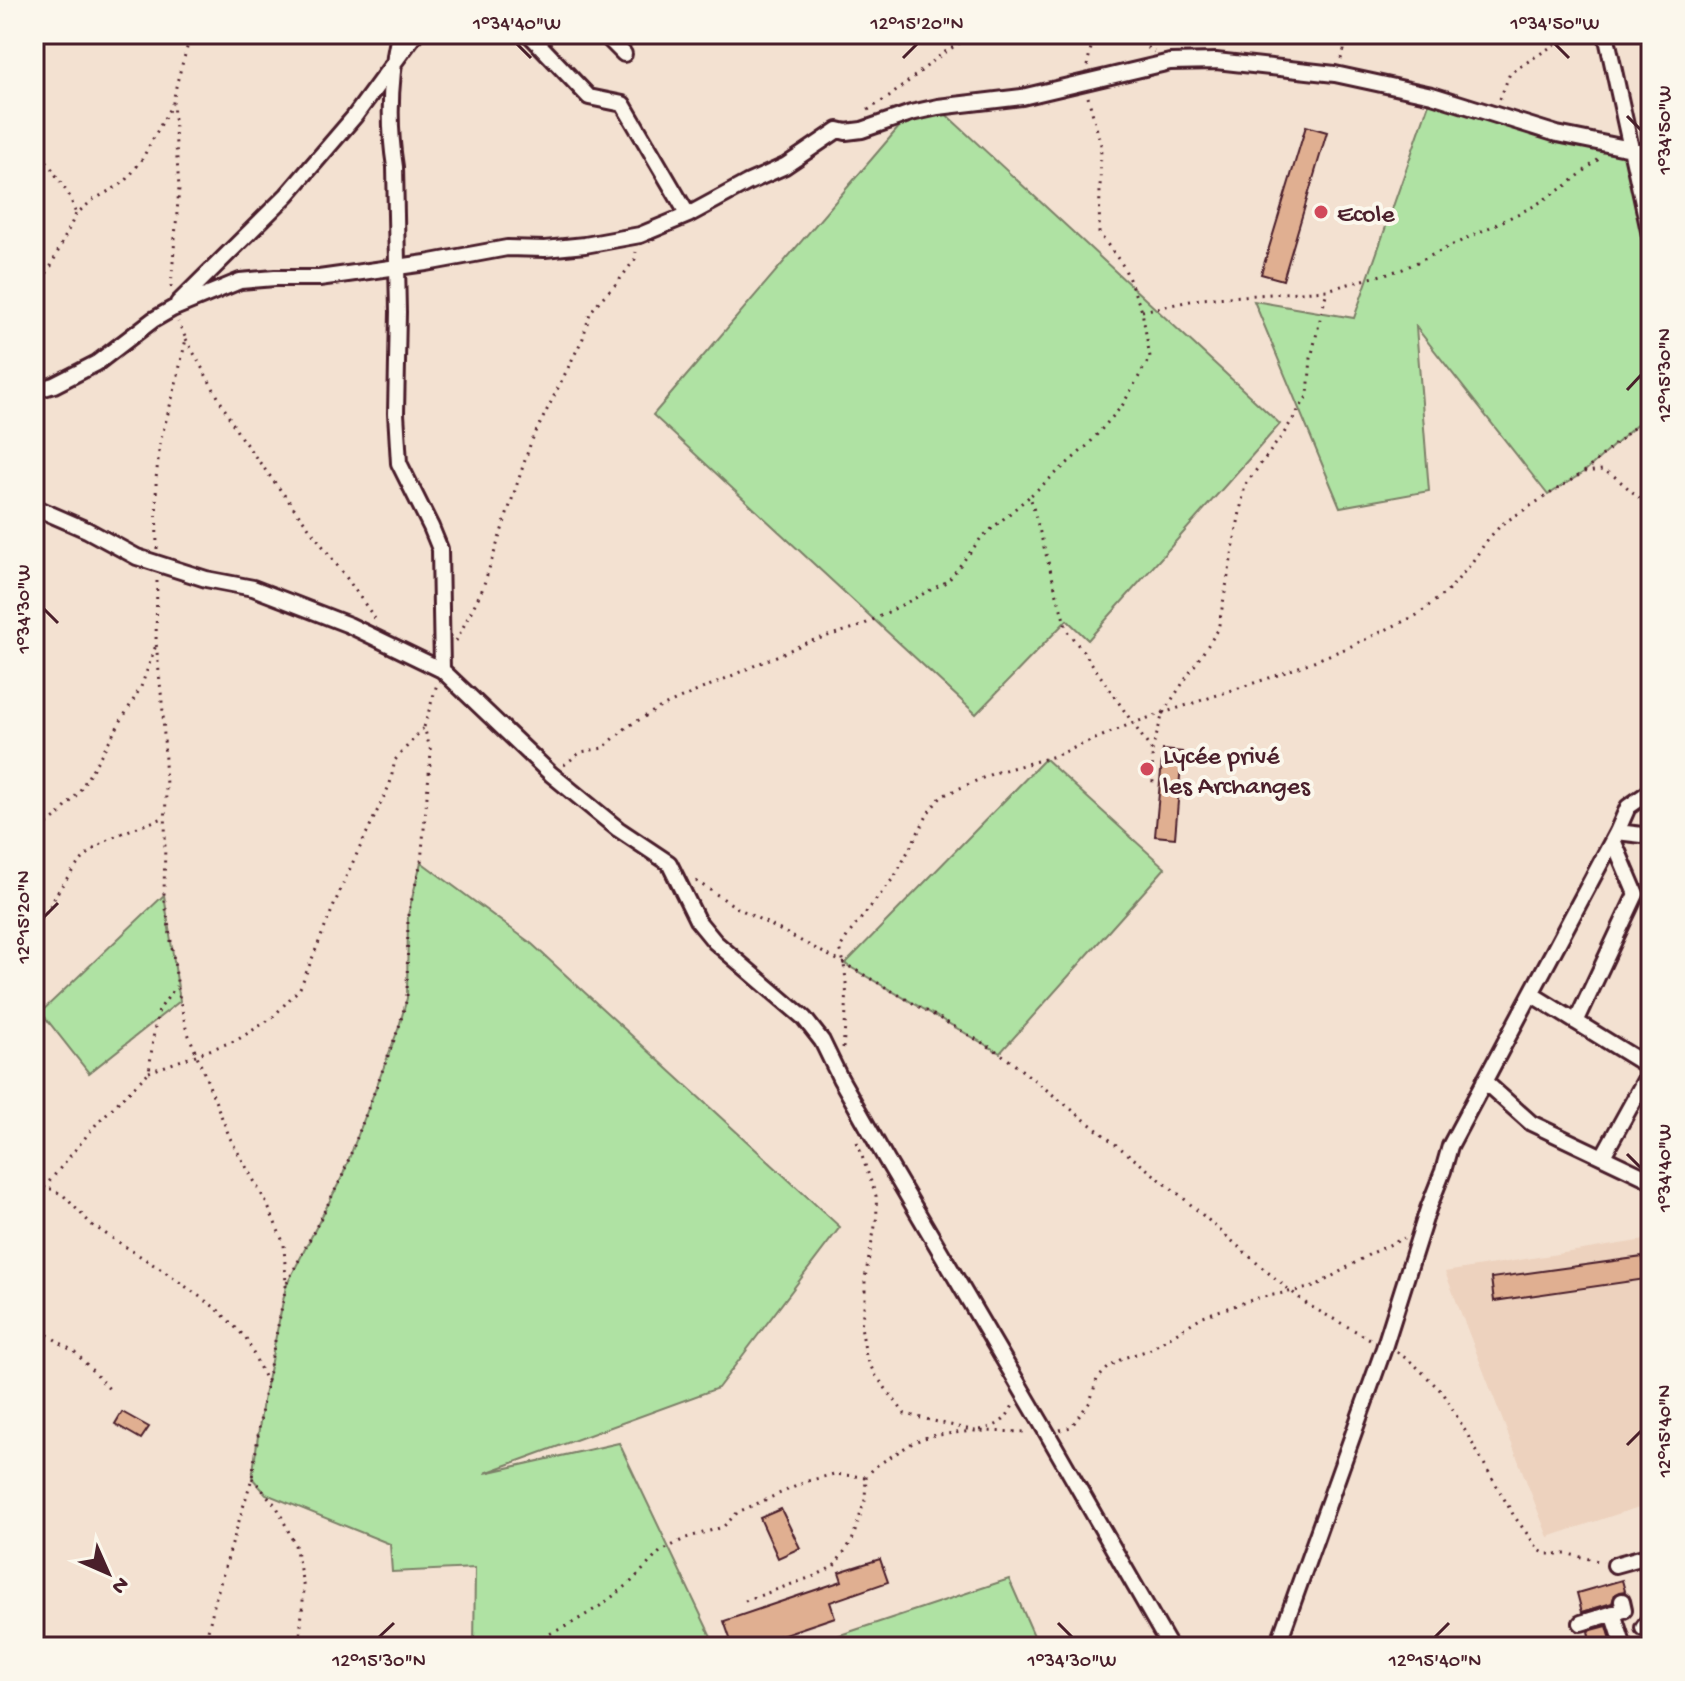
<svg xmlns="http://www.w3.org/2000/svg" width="1685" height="1681" viewBox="0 0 1685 1681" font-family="'Gochi Hand',sans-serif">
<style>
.built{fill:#edd2be}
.green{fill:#afe2a3;stroke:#7c8067;stroke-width:2}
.building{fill:#e0af91;stroke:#4a1f2b;stroke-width:2}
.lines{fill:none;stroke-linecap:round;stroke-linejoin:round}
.street-casing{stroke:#4a1f2b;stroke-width:20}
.path{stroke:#4a1f2b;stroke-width:3;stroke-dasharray:2 6;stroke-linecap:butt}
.street{stroke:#fbf7ec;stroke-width:14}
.ticks{fill:none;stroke:#4a1f2b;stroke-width:3}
.poi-dot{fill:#d1495b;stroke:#fbf7ec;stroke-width:3}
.labels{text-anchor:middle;stroke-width:8;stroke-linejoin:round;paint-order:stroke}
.poi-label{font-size:26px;fill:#4a1f2b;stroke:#fbf7ec;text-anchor:start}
.neatline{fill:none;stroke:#4a1f2b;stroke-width:3}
.ticks-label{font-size:20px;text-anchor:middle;fill:#4a1f2b}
</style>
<rect width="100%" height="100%" fill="#f3e1d1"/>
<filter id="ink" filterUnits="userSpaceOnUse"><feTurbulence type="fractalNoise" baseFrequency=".0125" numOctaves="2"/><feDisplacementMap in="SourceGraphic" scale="16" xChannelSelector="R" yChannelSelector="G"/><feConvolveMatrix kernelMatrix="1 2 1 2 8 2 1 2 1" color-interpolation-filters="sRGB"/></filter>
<g filter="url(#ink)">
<path class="built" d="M1651 1239V1503L1548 1537 1445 1272Z"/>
<path class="green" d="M1432 95 1632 150 1651 240V412L1584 472 1548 495 1416 327 1429 491 1340 507 1254 301 1354 318Z
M938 107 1280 424 1088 640 1067 620 976 714 653 415 911 113Z
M1045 759 1165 868 1000 1053 845 964Z
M421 862 532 944 840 1227 718 1388 485 1473 619 1443 716 1647H474L475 1568 392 1572 390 1544 266 1494 252 1478 263 1401 286 1286 342 1177 399 1027 407 998 408 915Z
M164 895 180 1001 89 1073 41 1012Z
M1009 1579 1039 1647H804Z"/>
<path class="building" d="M1306 126 1327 132 1283 280 1261 274Z
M1163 750 1182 752 1175 838 1155 836Z
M1643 1257 1646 1279 1494 1301 1491 1278Z
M122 1412 149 1427 141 1439 115 1424Z
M781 1509 800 1548 778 1558 760 1518Z
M880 1559 888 1582 830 1602 835 1617 746 1647H733L724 1621 842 1581 839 1572Z
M1622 1580 1625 1591 1619 1592 1615 1594 1612 1603 1582 1612 1577 1593Z
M1607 1626 1613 1647H1591L1588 1637 1589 1636 1588 1631Z"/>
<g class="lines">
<defs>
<path id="street" d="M399 34C390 77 388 123 395 167L398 312 396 413 399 463 431 527 440 549 442 670
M529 34 589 97 623 104 688 215
M604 34 624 54
M1606 34 1651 240
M178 303 287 195 354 117 415 34
M34 391 54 385 97 363 153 320 172 309 240 281 275 278H319L426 263 507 248 545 249 585 245 640 235 688 215 747 183 785 166 838 130 846 132 862 130 911 113 938 107 1022 97 1170 62 1216 61 1335 74 1432 95 1557 134 1651 153
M34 507 87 530 137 557 206 579 253 588 349 625 442 670 551 774 618 829 669 863 697 920 715 942 804 1018 822 1041 840 1078 886 1159 1047 1433 1170 1647
M1617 832 1651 836
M1531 994 1651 1068
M1576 1022 1636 894 1613 840
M1484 1081 1531 1123 1651 1180
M1603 1156 1651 1069
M1615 1565 1651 1555
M1613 1613 1624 1647
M1581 1623 1624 1610 1622 1601
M1643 1628 1651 1617
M1277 1647 1384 1348 1428 1209 1443 1171 1450 1146 1617 832 1628 807 1651 791"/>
</defs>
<use href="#street" class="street-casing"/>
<path class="path" d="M1127 34 1154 52
M1196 34 1205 47
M1341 34 1344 50 1341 59
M1087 66 1094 34
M1088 97 1101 145 1099 233 1124 267 1142 311 1150 357 1122 406 1087 446 1030 496 1067 631 1086 655 1152 751 1153 785
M1500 99 1510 73 1571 34
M868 110 889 97 942 54 974 34
M34 141 70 197 76 214
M171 287 179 188 173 102 177 82 191 34
M34 294 51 266 76 214 93 200 125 182 141 161 172 104
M1142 311 1200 299 1327 290 1403 269 1534 206 1567 185 1599 159
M186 339 239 435 346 577 378 623
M1584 472 1651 412
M157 549 156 479 160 442 175 388 186 339 178 322
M157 581 156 642 163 712 166 787 164 895 180 1001 186 1028 230 1138 267 1204 284 1244 286 1286 263 1401 252 1478 216 1597 204 1647
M456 641 482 590 531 442 583 338 590 313 600 300 618 282 635 259 636 252
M1152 751 1163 713 1218 630 1245 485 1284 433 1308 395 1311 358 1327 290
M564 765 581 752 603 748 627 727 659 708 808 642 861 626 948 581 981 538 1030 496
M34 834 58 816 79 792 141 687 156 645
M696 881 736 907 845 964 1000 1053 1181 1196 1265 1270 1308 1305 1372 1340
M34 924C49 915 53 897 63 884 70 874 78 863 87 855 108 835 139 827 166 817
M843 1048C846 1016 850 980 840 948L848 935 895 876 930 810 942 796 994 773 1055 756 1133 723 1278 675 1347 648 1417 615 1449 590 1470 565 1488 539 1502 524 1584 472 1602 470 1614 476 1651 508
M149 1072 237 1040 272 1018 300 988 344 881 390 784 395 760 424 727
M857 1142 876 1196 877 1216 865 1278V1300L861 1326 866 1356 874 1373 905 1414 975 1431 1029 1432
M34 1189H52L64 1196 92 1225 171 1276 217 1309 246 1338 267 1383
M34 1200 98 1122 149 1072 154 1031 159 1010 176 986
M287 1283 342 1177 399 1027 407 998 408 915 421 862 431 752 424 727 437 684
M34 1326 76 1353 111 1391
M1397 1352 1414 1364 1444 1394 1514 1516 1539 1550 1546 1554H1568L1603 1562
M980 1430C998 1426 1005 1422 1013 1405
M1060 1430 1071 1427 1085 1408 1090 1402 1097 1379 1108 1368 1123 1358 1149 1350 1203 1316 1258 1298 1314 1287 1370 1254 1404 1238
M252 1478 277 1507 295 1545 304 1589 299 1647
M745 1601 817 1575 834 1566 852 1541 865 1500 866 1477 876 1466 914 1442 930 1436 972 1431
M521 1647 569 1625 600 1606 629 1584 660 1552 686 1538 723 1527 738 1512 808 1481 834 1474 866 1477"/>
<use href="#street" class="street"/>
</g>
</g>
<path class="ticks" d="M517 44 531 58M1555 44 1569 58M903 58 917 44M1627 116 1641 130M1627 390 1641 375M44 609 58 623M44 917 58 903M1627 1154 1641 1168M1627 1445 1641 1431M1058 1623 1072 1637M379 1637 394 1623M1435 1637 1449 1623"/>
<g class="poi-dot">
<circle cx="1321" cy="212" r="8"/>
<circle cx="1147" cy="769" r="8"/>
</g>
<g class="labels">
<g class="poi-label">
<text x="1337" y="221">Ecole</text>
<text x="1163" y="763">Lycée privé<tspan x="1163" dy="30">les Archanges</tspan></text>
</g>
</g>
<rect width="1685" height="1681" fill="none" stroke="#fbf7ec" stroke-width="88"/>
<g transform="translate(108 1573) rotate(135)" stroke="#fbf7ec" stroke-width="6" paint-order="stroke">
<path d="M0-6L14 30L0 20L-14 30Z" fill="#4a1f2b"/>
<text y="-12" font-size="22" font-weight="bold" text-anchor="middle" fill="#4a1f2b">N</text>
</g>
<rect x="44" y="44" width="1597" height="1593" class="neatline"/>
<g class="ticks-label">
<text x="517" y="29">1°34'40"W</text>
<text x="917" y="29">12°15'20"N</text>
<text x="1555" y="29">1°34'50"W</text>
<text transform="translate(1663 130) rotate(-90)" y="7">1°34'50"W</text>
<text transform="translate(1663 375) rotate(-90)" y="7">12°15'30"N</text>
<text transform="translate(22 609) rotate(-90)" y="7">1°34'30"W</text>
<text transform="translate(22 917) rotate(-90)" y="7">12°15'20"N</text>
<text transform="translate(1663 1168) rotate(-90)" y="7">1°34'40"W</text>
<text transform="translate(1663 1431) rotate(-90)" y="7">12°15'40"N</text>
<text x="379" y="1666">12°15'30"N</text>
<text x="1072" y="1666">1°34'30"W</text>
<text x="1435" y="1666">12°15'40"N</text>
</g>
</svg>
